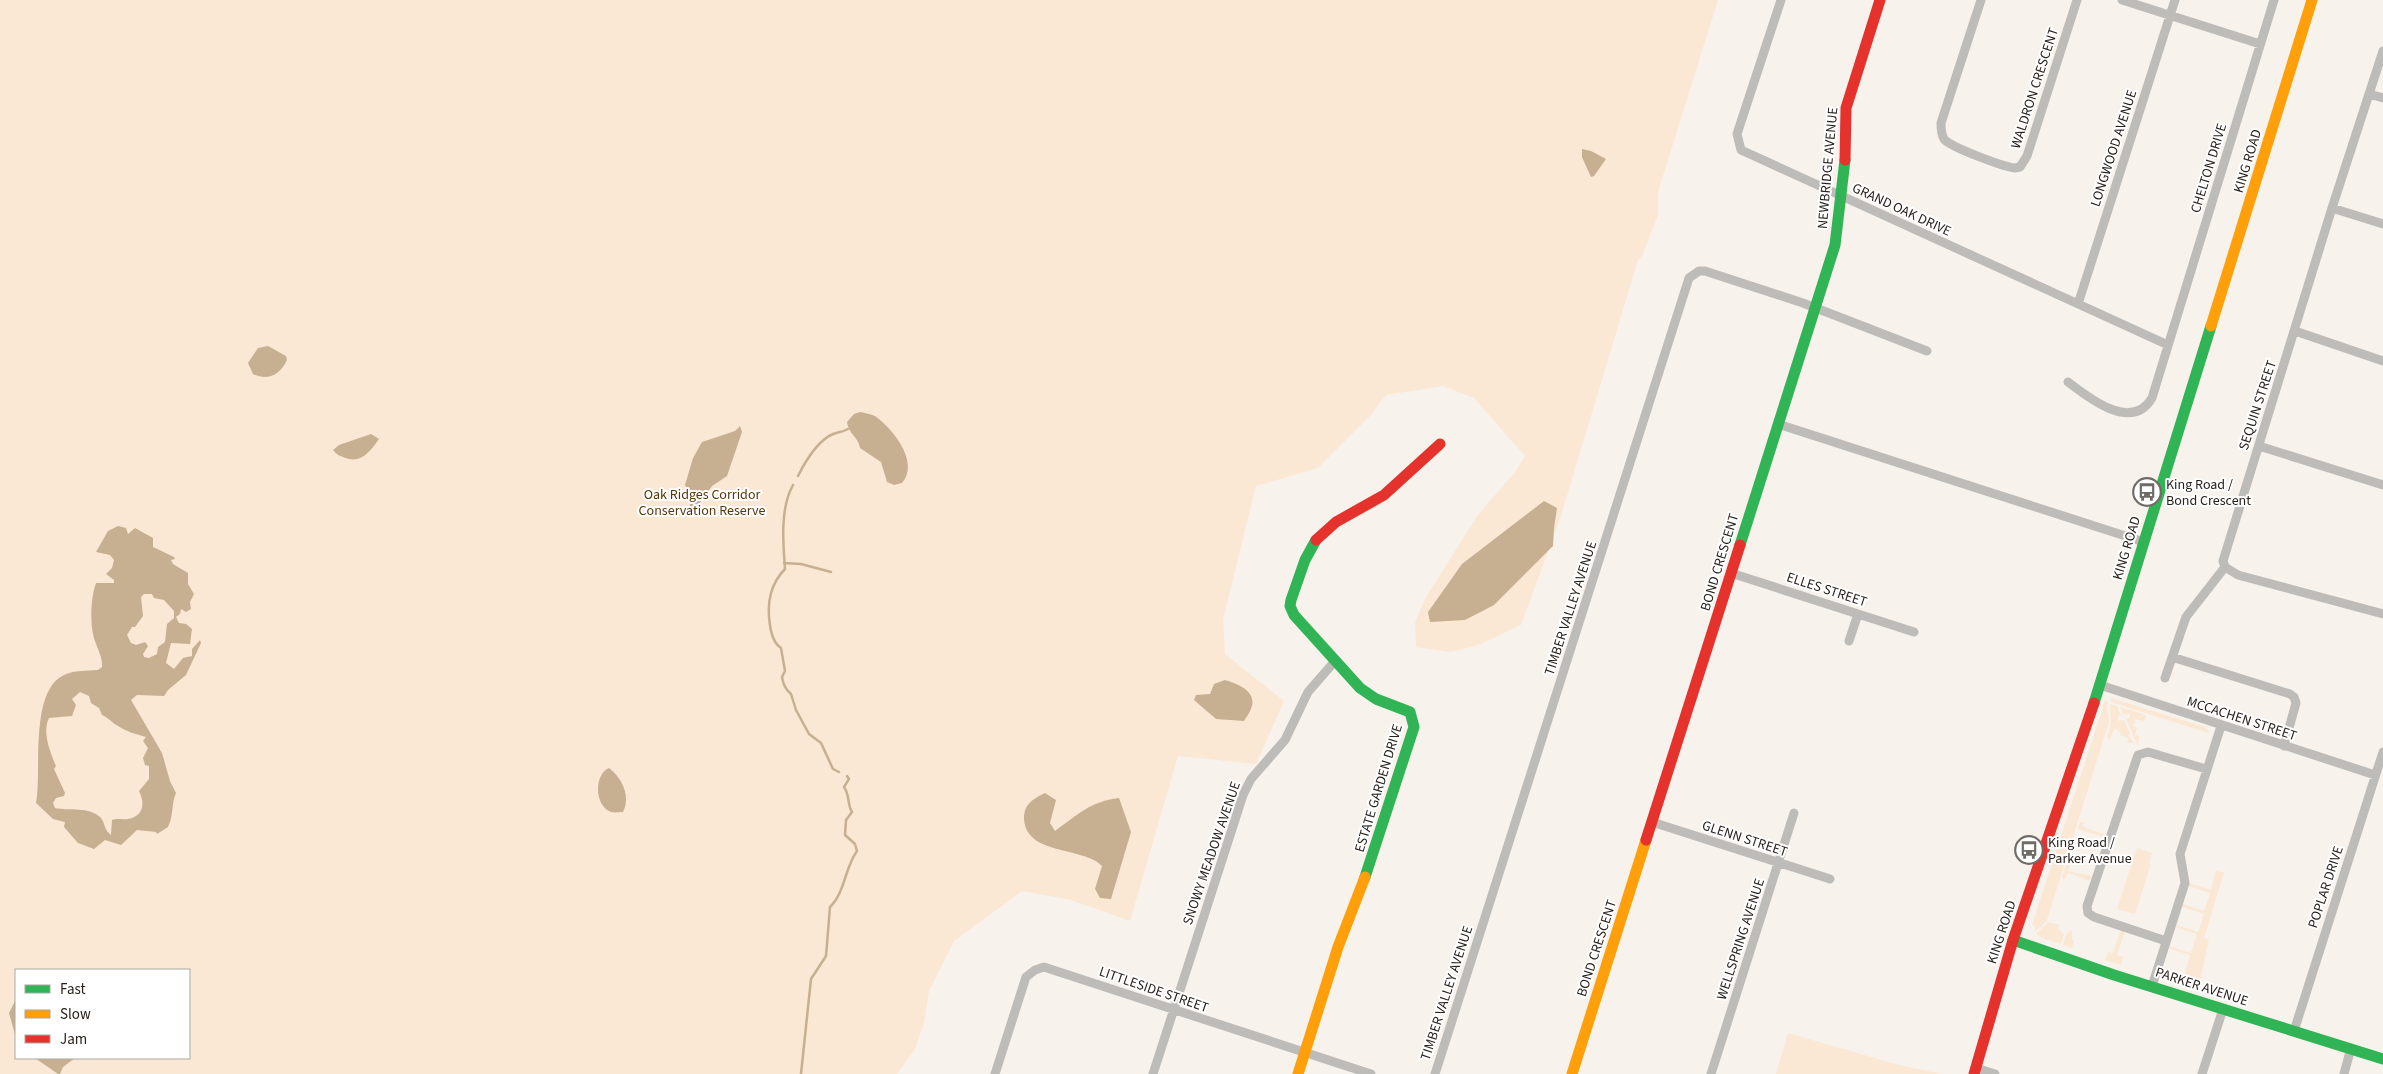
<svg xmlns="http://www.w3.org/2000/svg" width="2383" height="1074" viewBox="0 0 2383 1074" font-family="'Source Sans 3',sans-serif">
<style>
.green{fill:#fae8d4;fill-rule:evenodd}
.water{fill:#c7af92;fill-rule:evenodd}
.lines{fill:none;stroke-linecap:round;stroke-linejoin:round}
.stream{stroke:#c7af92;stroke-width:2.5}
.street{stroke:#bebcb8;stroke-width:9}
.fast{stroke:#30b455;stroke-width:11}
.slow{stroke:#ff9f0a;stroke-width:11}
.jam{stroke:#e5322d;stroke-width:11}
.labels{text-anchor:middle;stroke-width:4;stroke-linejoin:round;paint-order:stroke}
.street-label{font-size:14px;fill:#28221c;stroke:#fff}
.poi-label{font-size:14px;fill:#28221c;stroke:#fff;text-anchor:start}
.park-label{font-size:14px;fill:#583804;stroke:#fff}
</style>
<rect width="100%" height="100%" fill="#f8f2ec"/>
<path class="green" d="M0 0H1718L1658 192V215L1642 256 1638 260 1560 519 1521 625 1481 644 1451 652 1416 647 1415 623 1425 599 1477 516 1515 472 1525 456 1474 398 1443 386 1386 395 1370 416 1318 468 1256 486 1223 619 1225 654 1284 701 1256 764 1178 756 1130 921 1071 900 1022 891 954 941 929 991 924 1023 915 1049 897 1074H0ZM16 970H189V1058H16Z
M2111 698 2205 727 2210 732 2208 733 2111 702Z
M2105 701 2108 702 2107 710 2109 722 2047 920 2035 932V926L2032 925Z
M2110 704 2117 706 2121 715 2118 717V721L2124 720 2130 734 2128 735 2135 744 2127 742 2128 738 2120 735 2121 732 2114 729 2110 739 2107 738 2111 724Z
M2120 707 2146 715 2144 721 2135 719 2133 726 2137 728 2135 735 2139 736 2138 746 2126 719 2129 718 2130 714H2123Z
M2080 822 2084 823 2083 827 2106 835 2105 837 2078 829Z
M2137 848 2152 853 2149 863 2151 864 2135 914 2117 909Z
M2067 862 2070 863 2068 871 2092 876 2090 881 2068 873 2065 879 2062 878Z
M2216 870 2224 873 2204 938 2209 940 2198 990 2161 978 2163 967 2165 972 2184 976 2190 955 2168 948 2169 946 2191 953 2197 934 2175 927 2176 925 2198 932 2204 914 2182 907 2183 904 2204 911 2210 893 2188 886 2189 883 2211 890Z
M2048 922 2059 925 2058 928 2064 934 2061 944 2042 938 2036 934Z
M2072 930V940L2074 941 2072 948 2063 945 2066 934Z
M2121 930 2125 931 2117 955 2123 957 2121 965 2105 960 2108 952 2113 953Z
M1788 1033 1899 1065 1942 1074H1776Z"/>
<path class="water" d="M1582 149 1591 151 1606 159 1594 176 1591 177 1582 157Z
M268 346 286 356 287 360C280 375 268 381 253 374L248 363 258 348Z
M860 412C865 413 871 414 875 416 893 429 920 462 902 483L894 485 887 482 881 462 860 448C859 438 848 433 847 422L854 414Z
M740 426 742 432 727 476 712 486 690 516V495L685 485 693 458 702 442 735 431Z
M371 434 379 439C370 452 360 465 343 457 338 455 336 454 333 450L339 445Z
M1544 501 1557 508 1554 528 1553 546 1494 605 1465 620 1430 622 1428 612 1462 564Z
M118 526 126 528 128 534 135 528 153 538V547L174 557 175 559 171 560 173 564 188 573V584L194 594 190 602 191 609 186 612 181 609 180 614 176 617 179 623 186 624 192 629 190 644 171 643 166 663 174 669 183 658 192 656V649L200 640 201 643 186 675 168 690 164 696 137 695 131 700 162 753 170 781 176 793C171 804 174 815 168 827L157 834 156 832 137 830 121 845 105 840 94 849 78 843 64 827 65 822 53 819 36 803C42 772 29 691 64 675 73 670 88 671 98 670L102 667C103 656 95 645 93 634 90 619 91 597 96 583H114V580L106 574 112 568 114 560 110 555 96 552 108 531ZM144 594H152L154 598 164 600 174 611V618L167 624 165 642 158 647 157 654 149 658 144 657 143 654 148 646 145 642 136 645 131 643 127 635 132 627H135L143 616 141 597ZM80 692 89 696 91 703 99 708 102 715C109 718 112 723 118 726 127 732 136 734 146 737L143 741 148 748 143 758 145 765 149 766V779L139 791C145 803 144 816 128 819 123 820 118 818 112 820L111 835C104 830 105 823 101 818 90 806 68 811 55 808L53 803 56 798 64 796 65 793 54 769 56 766C50 752 42 732 49 718L72 716 76 705 72 699Z
M1225 680C1238 684 1260 692 1250 711 1249 714 1246 717 1244 721L1216 719 1194 700 1196 695 1210 694 1214 684Z
M609 768C622 778 631 796 623 812 620 812 614 813 611 812 594 806 594 774 609 768Z
M1045 793 1056 800 1050 823 1055 831C1079 814 1089 802 1119 798L1131 832 1111 899 1100 898 1095 889 1102 866C1083 846 1025 856 1024 818 1024 804 1033 799 1045 793Z
M16 999V1038L9 1013Z
M35 1058H75L63 1067 60 1074H58Z"/>
<g class="lines">
<path class="stream" d="M798 476C805 462 817 441 833 434 838 432 843 432 848 429
M793 485C780 508 783 543 785 569 778 576 774 583 771 593 767 607 768 640 781 648L785 671 782 677C783 684 785 689 791 694L796 710 809 734 821 743 833 769 839 772
M784 563 801 564 831 572
M801 1074 811 979 826 956 830 907C845 893 845 867 857 851L855 844 845 835 846 820 852 812C847 804 850 795 844 787L849 779 847 776"/>
<path class="street" d="M1781 0 1737 134 1741 150 2168 345
M1981 0 1941 123C1941 129 1941 134 1944 139 1950 147 2004 167 2015 168L2020 167 2027 156 2077 0
M2122 0 2260 44
M2383 51 2332 208 2223 561 2225 567 2238 575 2383 614
M2369 94 2383 98
M2332 208 2383 224
M2078 304 2175 0
M2295 331 2383 361
M2068 382C2090 399 2132 432 2152 398L2274 0
M1778 424 2144 542
M2259 446 2383 485
M1731 573 1914 632
M1849 641 1858 614
M2172 657 2290 694 2294 697 2296 703 2284 746
M2165 678 2186 617 2225 567
M2100 685 2375 775
M1652 822 1830 879
M2166 941 2094 917 2088 913 2087 906 2138 755 2148 752 2206 769
M2152 986 2185 883 2180 854 2221 726
M2294 1031 2383 752
M1976 1068 1995 1074
M995 1074 1026 977 1035 970 1044 967 1371 1074
M1153 1074 1243 795 1251 779 1285 740 1308 692 1335 661
M1435 1074 1689 278 1699 271H1705L1803 303 1927 351
M1711 1074 1794 813
M2202 1074 2223 1009
M2344 1074 2351 1048"/>
<path class="fast" d="M1316 540 1305 560 1291 600 1290 606 1294 615 1360 688 1376 699 1410 712 1414 727 1365 877
M1740 545 1835 245 1845 160
M2094 703 2211 326
M2013 940 2114 975 2383 1059"/>
<path class="slow" d="M2211 326 2312 0
M1298 1074 1338 947 1365 877
M1572 1074 1646 840"/>
<path class="jam" d="M1845 160 1846 108 1880 0
M1316 540 1336 522 1384 495 1440 444
M1646 840 1740 545
M1974 1074 2013 940 2094 703"/>
</g>
<defs>
<symbol id="bus-ring" viewBox="-11 -11 22 22"><circle r="9.5" fill="#fff" stroke="#716b65" stroke-width="1.5"/><path d="M-5-6H5V4H4V6H2V4H-2V6H-4V4H-5ZM-3.5-4V0h7V-4ZM-3.5 1.2v1.5H-2V1.2ZM2 1.2v1.5H3.5V1.2Z" fill="#716b65"/></symbol>
</defs>
<g fill-rule="evenodd">
<use href="#bus-ring" x="2131" y="476" width="32" height="32"/>
<use href="#bus-ring" x="2013" y="834" width="32" height="32"/>
</g>
<g class="labels">
<g class="street-label">
<text transform="translate(2034 88) rotate(-72)" y="5">WALDRON CRESCENT</text>
<text transform="translate(2113 148) rotate(-72)" y="5">LONGWOOD AVENUE</text>
<text transform="translate(2247 161) rotate(-73)" y="5">KING ROAD</text>
<text transform="translate(1827 168) rotate(-85)" y="5">NEWBRIDGE AVENUE</text>
<text transform="translate(2208 168) rotate(-73)" y="5">CHELTON DRIVE</text>
<text transform="translate(1902 209) rotate(25)" y="5">GRAND OAK DRIVE</text>
<text transform="translate(2257 405) rotate(-72)" y="5">SEQUIN STREET</text>
<text transform="translate(2126 548) rotate(-73)" y="5">KING ROAD</text>
<text transform="translate(1719 562) rotate(-73)" y="5">BOND CRESCENT</text>
<text transform="translate(1827 589) rotate(18)" y="5">ELLES STREET</text>
<text transform="translate(1570 608) rotate(-72)" y="5">TIMBER VALLEY AVENUE</text>
<text transform="translate(2242 718) rotate(18)" y="5">MCCACHEN STREET</text>
<text transform="translate(1378 788) rotate(-73)" y="5">ESTATE GARDEN DRIVE</text>
<text transform="translate(1745 838) rotate(18)" y="5">GLENN STREET</text>
<text transform="translate(1211 853) rotate(-71)" y="5">SNOWY MEADOW AVENUE</text>
<text transform="translate(2325 887) rotate(-72)" y="5">POPLAR DRIVE</text>
<text transform="translate(2001 932) rotate(-72)" y="5">KING ROAD</text>
<text transform="translate(1740 939) rotate(-72)" y="5">WELLSPRING AVENUE</text>
<text transform="translate(1596 948) rotate(-72)" y="5">BOND CRESCENT</text>
<text transform="translate(2202 986) rotate(18)" y="5">PARKER AVENUE</text>
<text transform="translate(1154 989) rotate(19)" y="5">LITTLESIDE STREET</text>
<text transform="translate(1446 993) rotate(-72)" y="5">TIMBER VALLEY AVENUE</text>
</g>
<g class="poi-label">
<text x="2166" y="489">King Road /<tspan x="2166" dy="16">Bond Crescent</tspan></text>
<text x="2048" y="847">King Road /<tspan x="2048" dy="16">Parker Avenue</tspan></text>
</g>
<g class="park-label">
<text x="702" y="499">Oak Ridges Corridor<tspan x="702" dy="16">Conservation Reserve</tspan></text>
</g>
</g>
<rect x="15" y="969" width="175" height="90" fill="#ffffff" stroke="#a9a7a4"/>
<rect x="25" y="985" width="25" height="8" fill="#30b455" stroke="#a9a7a4"/>
<text x="60" y="994" font-size="15" fill="#28221c">Fast</text>
<rect x="25" y="1010" width="25" height="8" fill="#ff9f0a" stroke="#a9a7a4"/>
<text x="60" y="1019" font-size="15" fill="#28221c">Slow</text>
<rect x="25" y="1035" width="25" height="8" fill="#e5322d" stroke="#a9a7a4"/>
<text x="60" y="1044" font-size="15" fill="#28221c">Jam</text>
</svg>
